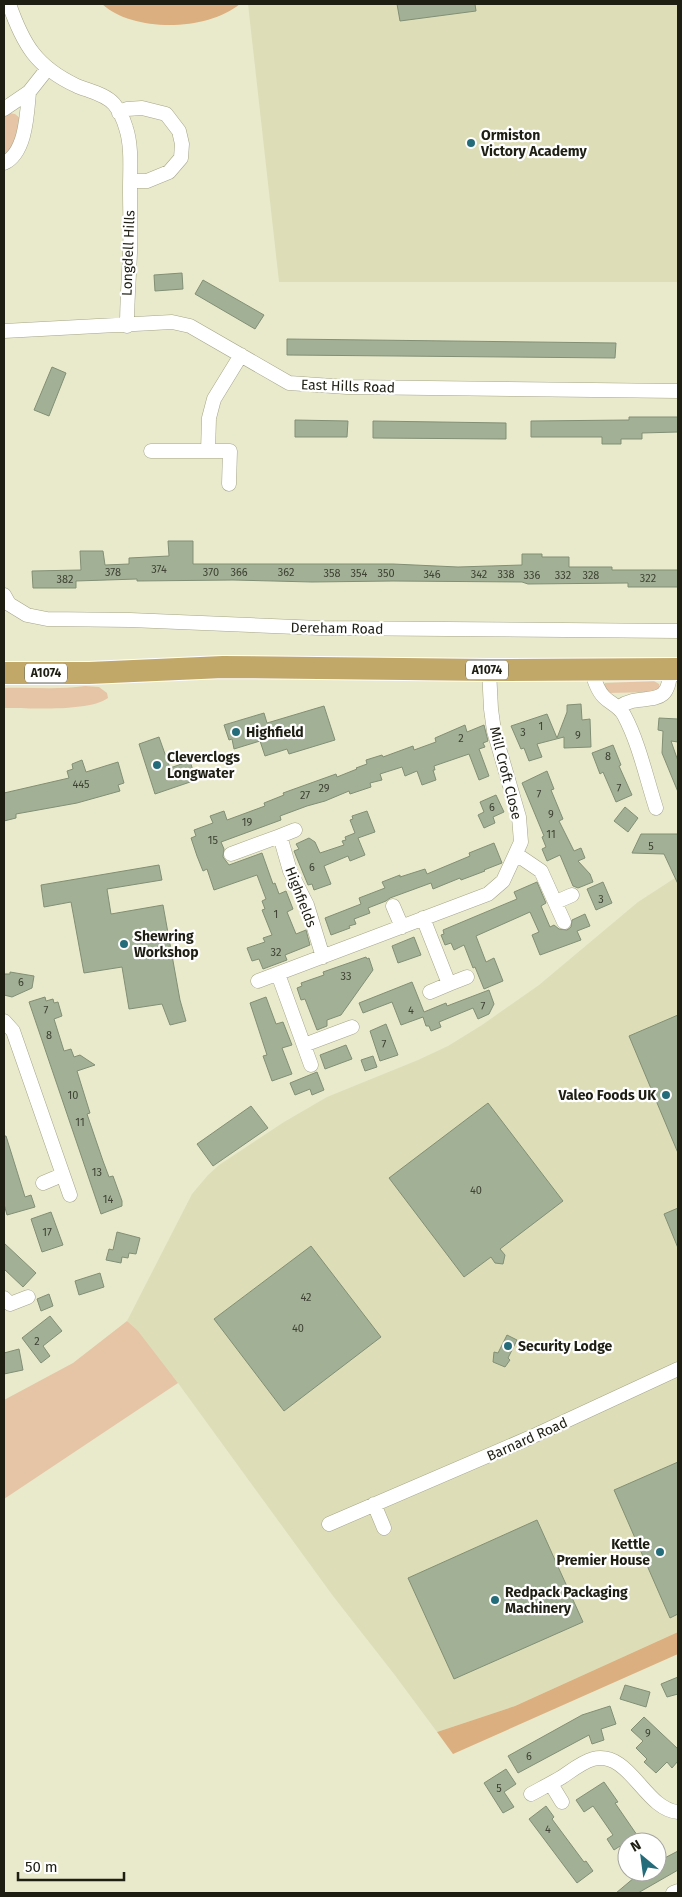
<svg xmlns="http://www.w3.org/2000/svg" width="682" height="1897" viewBox="0 0 682 1897" font-family="'Fira Sans',sans-serif">
<style>
.built{fill:#dddeb8}
.green{fill:#e5c5a6}
.forest{fill:#dcaf80}
.building{fill:#a2b095;stroke:#828f75}
.lines{fill:none;stroke-linecap:round;stroke-linejoin:round}
.minor-casing{stroke:#a5a588;stroke-width:15}
.trunk-casing{stroke:#fff;stroke-width:24}
.minor{stroke:#fff;stroke-width:14}
.trunk{stroke:#c2a868;stroke-width:22}
.poi-dot{fill:#256c7a;stroke:#fff;stroke-width:2}
.labels{text-anchor:middle;stroke-width:4.5;stroke-linejoin:round;paint-order:stroke}
.number-label{font-size:11px;fill:#3f4234}
.shield{fill:#fff;stroke:#62625a;stroke-width:1}
.shield-label{font-size:12px;font-weight:bold;fill:#1e1e13}
.poi-label{font-size:14px;font-weight:bold;fill:#1e1e13;stroke:#fff;text-anchor:start}
.street-label{font-size:14px;fill:#1e1e13;stroke:#fff}
</style>
<rect width="100%" height="100%" fill="#e9eacb"/>
<path class="built" d="M248 4H678V282H279Z
M678 876V1632L515 1706 437 1732 394 1674 333 1596 178 1383 127 1321 192 1194 208 1175 219 1165 284 1122 327 1097 418 1060 448 1046 482 1025 539 985 638 902Z"/>
<path class="green" d="M9 113 15 114 20 118 14 148 4 156V117Z
M654 681 659 684 660 688 653 692 608 693 603 688 605 683Z
M85 686 99 687 107 693 108 698C89 712 29 708 4 708V688C31 687 58 690 85 686Z
M127 1321 138 1331 178 1383 4 1499V1400L73 1363Z"/>
<path class="forest" d="M102 4H240C207 31 134 33 102 4Z
M678 1632V1654L453 1754 437 1732 515 1706Z"/>
<path class="building" d="M397 4H475L476 11 400 21Z
M182 273 183 289 155 291 154 275Z
M203 280 264 315 255 329 195 294Z
M287 339 616 343 615 358 287 355Z
M52 367 66 373 49 416 34 410Z
M629 417H678V432L642 433V439H621V444H602V437H531V421L629 420Z
M295 420 348 421 347 437H295Z
M373 421 506 423V439L373 438Z
M168 541H193V564H393L458 567 522 565V554H542V557H569V567H612V570H678V587H628V583L528 584 522 582 393 581 312 582 233 580 137 581V579L76 581V588H33L32 571 81 570 80 551H103L105 565 129 564V558L169 556Z
M581 704 582 720 590 719 591 747 564 748V737L537 744 542 757 529 761 524 748 521 749 511 726 547 714 557 738 567 712V705Z
M324 706 335 740 289 754 287 749 265 756 260 741 234 749 232 739 229 740 224 725 264 713 267 723Z
M659 718 678 719V742L671 741 678 761V792L662 753 663 731 658 730Z
M465 725 467 732 484 725 488 741 483 743 485 747 479 749 489 776 479 780 469 754 434 766 435 770H433L436 780 422 785 417 771 405 776 402 767 380 774 382 780 370 783 371 787 350 794 349 791 325 801 307 806 280 816 281 820 221 842 224 849 223 857 229 865 262 853 273 884 275 883 279 894 286 891 293 909 287 912 296 934 306 930 310 945 285 955 287 960 263 969 259 959 252 961 247 948 265 942 263 938 272 935 262 910 265 909 262 901 266 899 257 875 214 890 207 869 203 871 197 856 191 838 196 836 194 830 213 823 210 816 224 811 227 820 265 806 264 803 284 795 283 793 336 774 337 777 357 769 356 768 367 764 366 760 382 755 383 757 413 746 414 750 436 742 435 738Z
M159 737 170 768 190 761 196 780 155 794 139 744Z
M613 745 621 765 619 766 632 795 616 802 603 772 600 774 592 753Z
M82 760 86 772 118 762 124 783 118 785 120 791 77 803 16 814V818L4 821V793L69 778 67 771 73 769 72 764Z
M547 771 554 789 551 790 563 819 559 821 574 851 581 848 585 858 578 861 590 874 593 882 578 888 573 886 560 855 547 861 542 849 546 847 542 837 544 836 522 783Z
M496 795 504 812 493 817 495 823 484 828 478 815 484 812 480 802Z
M625 807 638 818 628 832 614 821Z
M367 811 375 832 358 838 365 855 350 861 348 856 324 866 331 884 314 890 312 884 308 885 294 851 299 849 296 844 309 838 315 842 320 853 344 845 342 841 346 840 345 837 355 833 350 820 353 819 352 816Z
M641 834H678V884L664 854 632 853Z
M494 843 502 863 484 870 485 871 461 880 460 878 433 889 431 883 390 898 386 901 368 908 370 913 354 919 356 924 349 926 350 928 331 935 325 918 361 904 359 898 385 888 382 882 400 875V877L425 869 427 874 470 856 469 853Z
M159 865 162 880 107 889 111 914 163 905 180 1000 186 1021 170 1025 162 1004 129 1009 122 967 84 973 71 902 44 907 41 885Z
M537 882 546 903 541 906 550 927 554 925 559 929 567 930 571 927 572 920 585 914 590 926 577 931 581 940 540 955 532 935 539 932 530 912 476 936 486 962 494 958 503 981 484 989 475 967 473 968 464 945 454 950 451 943 445 945 441 935 444 934 443 930 517 899 514 892Z
M603 882 612 903 596 910 587 889Z
M414 937 421 955 398 963 392 946Z
M366 957 367 959 369 958 373 970 341 1015 327 1020V1026L317 1030 305 999 301 1000 297 988 302 986 301 983 324 975 323 972Z
M10 972 34 976 32 988 12 997 4 995V974H10Z
M412 982 424 1012 446 1003 447 1006 489 990 494 1004 489 1014 478 1019 473 1008 439 1022 441 1027 431 1031 429 1026H426L423 1017 401 1025 392 1002 363 1013 359 1003Z
M45 997 46 1001 53 999 54 1003 58 1002 62 1016 54 1019 64 1051 71 1049 74 1057 80 1055 95 1065 77 1071 90 1113 87 1114 103 1161 109 1177 113 1176 122 1201V1206L101 1214 29 1002Z
M266 997 276 1024 283 1022 292 1045 282 1048 292 1074 272 1081 263 1056 267 1055 250 1003Z
M678 1015V1153L629 1036Z
M386 1024 398 1055 380 1061 370 1031Z
M346 1045 352 1059 325 1069 320 1055Z
M373 1056 377 1067 365 1071 361 1060Z
M317 1072 324 1090 312 1095 310 1089 295 1095 290 1083Z
M488 1103 563 1201 500 1249 505 1255 503 1264 495 1263 491 1257 464 1277 389 1178Z
M251 1106 268 1128 213 1166 197 1144Z
M4 1136H6L25 1197 31 1195 35 1207 7 1215 4 1204Z
M678 1208V1248L664 1214Z
M51 1212 63 1245 42 1252 31 1219Z
M117 1232 140 1238 136 1254 129 1253 128 1258 122 1257 121 1263 106 1260 109 1249 113 1250Z
M4 1243 36 1273 23 1287 4 1269Z
M311 1246 381 1337 284 1411 214 1319Z
M100 1273 104 1287 79 1295 75 1281Z
M49 1294 53 1306 41 1311 37 1299Z
M50 1316 62 1331 43 1346 50 1356 41 1363 22 1338Z
M507 1335 517 1340 508 1358 510 1360 505 1367 493 1362 494 1352 498 1353Z
M19 1349 23 1370 4 1374V1353Z
M678 1462V1614L670 1618 614 1490Z
M537 1520 583 1622 454 1679 408 1578Z
M678 1677V1694L667 1697 661 1684Z
M625 1685 650 1692 646 1707 620 1699Z
M610 1706 616 1724 601 1729 604 1740 592 1744 589 1735 518 1773 508 1756 582 1715Z
M644 1717 678 1749V1761L672 1768 667 1762 656 1773 644 1762 647 1759 636 1748 643 1741 631 1730Z
M506 1769 516 1784 504 1792 514 1807 503 1813 484 1783Z
M604 1782 618 1802 615 1803 637 1835 614 1850 607 1839 613 1835 593 1806 584 1812 576 1800Z
M546 1806 554 1817 552 1819 584 1862 586 1861 593 1871 577 1883 529 1819Z
M678 1851V1870L638 1893H616L641 1872H657V1862Z"/>
<g class="lines">
<defs>
<path id="minor" d="M9 4C23 44 36 67 77 86 89 91 105 94 114 104 119 110 124 121 126 128 132 146 130 169 130 189 130 210 131 232 130 253 129 278 127 301 127 326
M4 109 29 92 48 68
M119 113 127 109 142 108 166 114 179 131 182 144 181 158 169 172 147 181H130
M4 163C26 153 27 114 29 92
M4 331 172 322 190 326 289 383 347 387 678 391
M151 451H208L209 418 214 399 241 355
M208 451H230L229 484
M4 595 9 604 27 615 47 619 130 620 320 628 678 631
M591 669C594 679 597 690 604 697 611 704 619 706 624 715 639 743 646 777 656 808
M619 707C643 690 670 713 670 669
M280 836 295 830
M231 854 280 836 290 871 307 905 323 957
M516 854 541 871 564 922
M556 902 572 895
M393 906 402 927
M423 918 449 984 467 977
M278 974 311 1065
M258 981 488 894 503 881 521 842 519 817 494 731 491 709 489 670
M430 992 449 984
M4 1021 13 1031 70 1195
M304 1045 352 1027
M43 1183 62 1175
M4 1298 10 1304 28 1297
M374 1504 384 1528
M329 1524 529 1438 678 1369
M551 1784 562 1802
M531 1794C542 1788 552 1783 562 1777 571 1771 582 1762 593 1759 630 1750 644 1809 678 1812
M673 1893 678 1891"/>
<path id="trunk" d="M4 673H89L223 667 489 670 678 669"/>
</defs>
<use href="#minor" class="minor-casing"/>
<use href="#trunk" class="trunk-casing"/>
<use href="#minor" class="minor"/>
<use href="#trunk" class="trunk"/>
</g>
<g class="poi-dot">
<circle cx="471" cy="143" r="5"/>
<circle cx="236" cy="732" r="5"/>
<circle cx="157" cy="765" r="5"/>
<circle cx="124" cy="944" r="5"/>
<circle cx="666" cy="1095" r="5"/>
<circle cx="508" cy="1346" r="5"/>
<circle cx="660" cy="1552" r="5"/>
<circle cx="495" cy="1600" r="5"/>
</g>
<g class="labels">
<g class="number-label">
<text x="159" y="573">374</text>
<text x="113" y="576">378</text>
<text x="211" y="576">370</text>
<text x="239" y="576">366</text>
<text x="286" y="576">362</text>
<text x="332" y="577">358</text>
<text x="359" y="577">354</text>
<text x="386" y="577">350</text>
<text x="432" y="578">346</text>
<text x="479" y="578">342</text>
<text x="506" y="578">338</text>
<text x="532" y="579">336</text>
<text x="563" y="579">332</text>
<text x="591" y="579">328</text>
<text x="648" y="582">322</text>
<text x="65" y="583">382</text>
<text x="541" y="730">1</text>
<text x="523" y="736">3</text>
<text x="578" y="739">9</text>
<text x="461" y="742">2</text>
<text x="608" y="760">8</text>
<text x="81" y="788">445</text>
<text x="324" y="792">29</text>
<text x="619" y="792">7</text>
<text x="539" y="798">7</text>
<text x="305" y="799">27</text>
<text x="492" y="811">6</text>
<text x="551" y="818">9</text>
<text x="247" y="826">19</text>
<text x="551" y="838">11</text>
<text x="213" y="844">15</text>
<text x="651" y="850">5</text>
<text x="312" y="871">6</text>
<text x="601" y="903">3</text>
<text x="276" y="918">1</text>
<text x="276" y="956">32</text>
<text x="346" y="980">33</text>
<text x="21" y="986">6</text>
<text x="483" y="1010">7</text>
<text x="46" y="1014">7</text>
<text x="411" y="1014">4</text>
<text x="49" y="1039">8</text>
<text x="384" y="1048">7</text>
<text x="73" y="1099">10</text>
<text x="80" y="1126">11</text>
<text x="97" y="1176">13</text>
<text x="476" y="1194">40</text>
<text x="108" y="1203">14</text>
<text x="47" y="1236">17</text>
<text x="306" y="1301">42</text>
<text x="298" y="1332">40</text>
<text x="37" y="1345">2</text>
<text x="648" y="1737">9</text>
<text x="529" y="1760">6</text>
<text x="499" y="1792">5</text>
<text x="548" y="1833">4</text>
</g>
<g class="shield">
<rect x="466" y="660.5" width="42" height="19" rx="4"/>
<rect x="25" y="663.5" width="42" height="19" rx="4"/>
</g>
<g class="shield-label">
<text x="487" y="674">A1074</text>
<text x="46" y="677">A1074</text>
</g>
<g class="poi-label">
<text x="481" y="140">Ormiston<tspan x="481" dy="16">Victory Academy</tspan></text>
<text x="246" y="737">Highfield</text>
<text x="167" y="762">Cleverclogs<tspan x="167" dy="16">Longwater</tspan></text>
<text x="134" y="941">Shewring<tspan x="134" dy="16">Workshop</tspan></text>
<text x="656" y="1100" text-anchor="end">Valeo Foods UK</text>
<text x="518" y="1351">Security Lodge</text>
<text x="650" y="1549" text-anchor="end">Kettle<tspan x="650" dy="16">Premier House</tspan></text>
<text x="505" y="1597">Redpack Packaging<tspan x="505" dy="16">Machinery</tspan></text>
</g>
<g class="street-label">
<text transform="translate(128 253) rotate(-88)" y="5">Longdell Hills</text>
<text transform="translate(348 386) rotate(2)" y="5">East Hills Road</text>
<text transform="translate(337 628) rotate(1)" y="5">Dereham Road</text>
<text transform="translate(506 773) rotate(76)" y="5">Mill Croft Close</text>
<text transform="translate(301 897) rotate(69)" y="5">Highfields</text>
<text transform="translate(527 1439) rotate(-24)" y="5">Barnard Road</text>
</g>
</g>
<rect width="682" height="1897" fill="none" stroke="#1e1e13" stroke-width="10"/>
<g transform="translate(642 1857) rotate(331)"><circle r="24" fill="#ffffff" stroke="#a5a5a1"/>
<path d="M0-4L9 19L0 12L-9 19Z" fill="#256c7a"/>
<text y="-8" font-size="14" font-weight="bold" text-anchor="middle" fill="#1e1e13">N</text>
</g>
<path d="M18 1872v8h106v-8" fill="none" stroke="#1e1e13" stroke-width="2.5"/>
<text x="25" y="1872" font-size="15" fill="#1e1e13" stroke="#ffffff" stroke-width="4" paint-order="stroke">50 m</text>
</svg>
